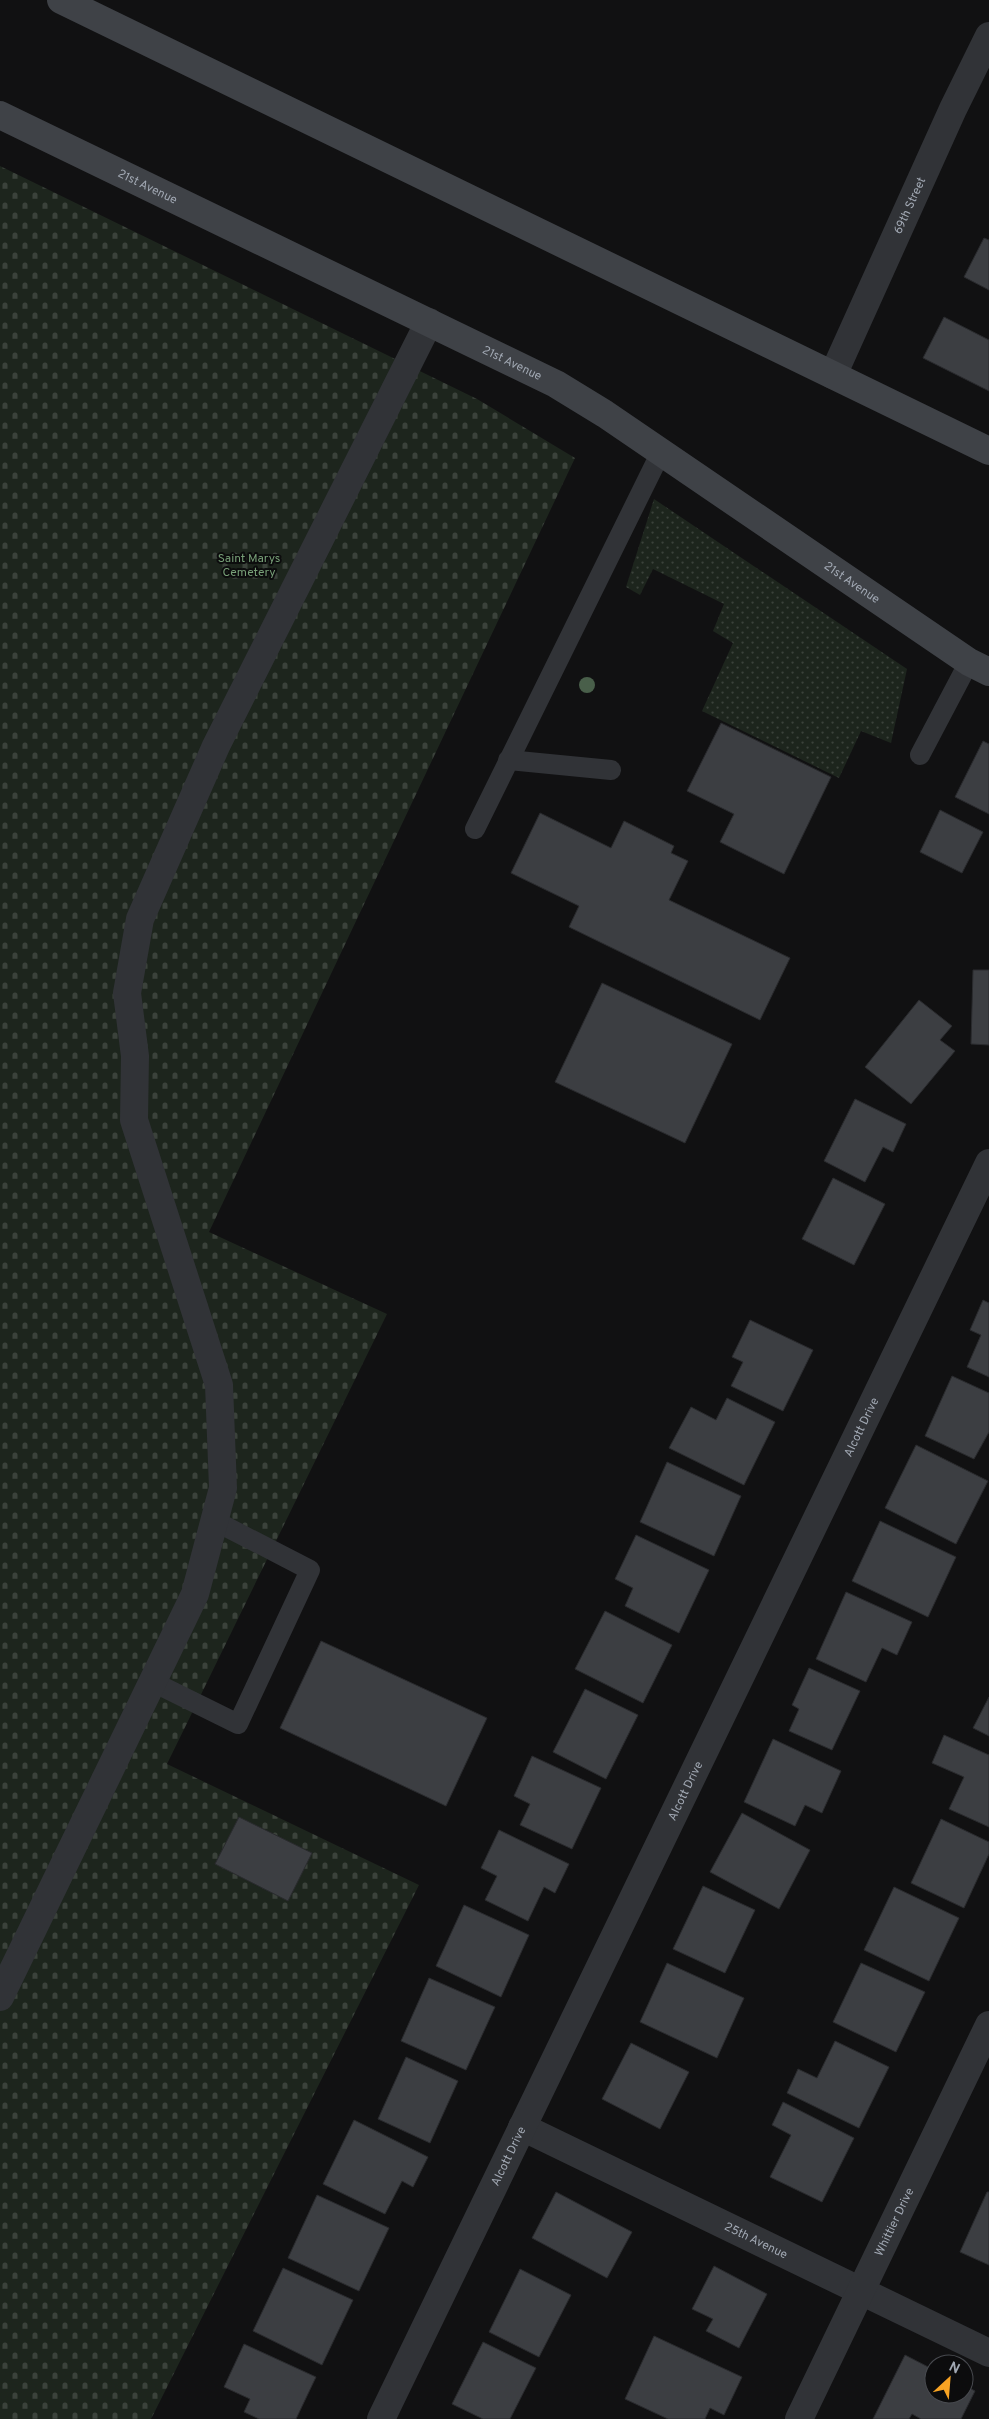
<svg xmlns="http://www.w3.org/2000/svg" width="989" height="2419" viewBox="0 0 989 2419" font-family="Overpass,sans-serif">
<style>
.green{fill:url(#green-dots)}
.cemetery{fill:url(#cemetery-stones)}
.building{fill:#3c3e42;stroke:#2a2b2e}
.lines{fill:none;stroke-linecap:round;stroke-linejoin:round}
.lane{stroke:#313337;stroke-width:20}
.street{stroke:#313337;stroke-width:28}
.secondary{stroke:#3f4247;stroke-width:28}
.tree{fill:#495f4a}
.labels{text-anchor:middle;stroke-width:4;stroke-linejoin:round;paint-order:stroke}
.street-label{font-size:12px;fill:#a1a8b3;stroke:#0c0c0d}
.park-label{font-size:12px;fill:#779f77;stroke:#0c0c0d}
</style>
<defs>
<pattern id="green-dots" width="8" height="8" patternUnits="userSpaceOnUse" patternTransform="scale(1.25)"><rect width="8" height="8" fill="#1d251d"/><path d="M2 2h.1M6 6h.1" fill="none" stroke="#3b423b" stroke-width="1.8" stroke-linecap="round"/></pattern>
<pattern id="cemetery-stones" width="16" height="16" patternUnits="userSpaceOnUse" patternTransform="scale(1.25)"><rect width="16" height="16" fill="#1d251d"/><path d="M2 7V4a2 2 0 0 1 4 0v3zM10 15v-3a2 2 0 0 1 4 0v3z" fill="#3b423b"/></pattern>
</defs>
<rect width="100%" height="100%" fill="#111112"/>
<path class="green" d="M654 499 907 669 891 743 861 731 839 778 702 711 733 643 713 631 724 604 653 569 640 595 626 587Z"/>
<path class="cemetery" d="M0 166 477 399 575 458 209 1232 387 1314 167 1764 419 1885 151 2419H0Z"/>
<path class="building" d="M984 238 989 240V290L964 277Z
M944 317 989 340V391L923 358Z
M721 723 831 777 784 874 720 842 734 814 687 791Z
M983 741 989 744V814L955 797Z
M940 810 983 832 962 873 920 852Z
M540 813 611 848 624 821 674 846 671 853 688 861 669 900 790 958 760 1020 569 927 579 906 511 873Z
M973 970H989V1045L971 1044Z
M602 983 732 1044 685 1143 555 1082Z
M919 1000 952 1026 940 1040 955 1051 911 1104 865 1067Z
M855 1099 906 1124 893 1152 883 1147 865 1182 824 1161Z
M833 1178 885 1204 854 1265 802 1239Z
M983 1300 989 1303V1377L967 1367 981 1335 970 1330Z
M750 1320 813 1350 783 1411 731 1386 743 1362 732 1357Z
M952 1376 989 1393V1432L974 1459 925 1436Z
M727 1398 775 1422 744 1485 669 1448 691 1407 716 1420Z
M916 1445 988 1481 956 1544 885 1508Z
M667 1462 741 1496 714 1556 640 1522Z
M880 1521 956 1557 928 1617 852 1581Z
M636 1535 709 1570 679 1633 625 1606 633 1588 615 1579Z
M846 1592 912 1622 897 1655 882 1648 866 1682 816 1659Z
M605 1611 672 1645 643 1703 575 1669Z
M321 1641 487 1718 446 1806 280 1728Z
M809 1668 860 1691 832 1750 789 1731 799 1709 792 1705Z
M585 1689 638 1715 606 1779 553 1752Z
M989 1697V1736L973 1728Z
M944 1735 989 1755V1827L949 1809 964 1777 932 1763Z
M773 1739 841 1771 822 1813 805 1805 795 1826 744 1802Z
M532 1756 601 1788 572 1849 520 1825 530 1804 514 1796Z
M742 1813 810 1850 779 1909 710 1872Z
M239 1817 312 1853 288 1901 215 1864Z
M941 1819 989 1842V1854L964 1908 911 1883Z
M499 1830 569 1864 555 1893 544 1887 528 1921 485 1900 497 1876 481 1868Z
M703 1886 755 1910 725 1973 673 1949Z
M894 1887 959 1918 929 1981 864 1950Z
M464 1905 529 1935 501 1997 436 1966Z
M667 1963 744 1998 717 2058 640 2022Z
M861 1963 925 1992 896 2052 833 2022Z
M429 1978 495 2007 466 2070 401 2041Z
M835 2041 889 2067 859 2128 787 2093 798 2069 817 2078Z
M631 2043 689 2072 660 2129 602 2099Z
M406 2057 458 2081 430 2143 378 2119Z
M783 2102 854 2138 822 2202 770 2177 791 2135 772 2125Z
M354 2120 428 2157 413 2187 402 2181 385 2214 323 2184Z
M556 2192 632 2232 607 2278 532 2238Z
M987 2192H989V2265L960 2252Z
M317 2195 389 2228 359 2291 288 2258Z
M714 2266 767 2294 739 2348 706 2331 713 2319 692 2309Z
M283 2268 353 2300 322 2365 253 2331Z
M520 2269 571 2295 539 2357 489 2332Z
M654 2336 742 2377 724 2415 710 2408 705 2419H668L625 2399Z
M483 2342 536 2368 510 2419H483L452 2404Z
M244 2344 316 2377 296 2419H259L244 2412 250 2399 224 2387Z
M905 2355 934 2370V2394H964V2385L975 2391 961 2419H921L912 2414 909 2419H873Z"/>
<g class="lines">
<path class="lane" d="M920 755 969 662
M508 760 611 770
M475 829 661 452
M153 1682 238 1724 310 1570 215 1521"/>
<g class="street">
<path id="s1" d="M833 375 953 109 989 36"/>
<path d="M0 1997 195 1594 223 1488 219 1385 134 1120 135 1056 127 993 140 919 216 746 429 322"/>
<path id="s2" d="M522 2127 989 2353"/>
<path id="s3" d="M381 2419 989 1163"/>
<path id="s4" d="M799 2419 989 2025"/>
</g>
<g class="secondary">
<path d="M61 0 989 451"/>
<path id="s5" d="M0 115 556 384 605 414 969 662 989 672"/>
</g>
</g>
<circle class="tree" cx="587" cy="685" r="8"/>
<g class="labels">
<g class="street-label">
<text dy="4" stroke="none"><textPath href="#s5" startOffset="164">21st Avenue</textPath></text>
<text dy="4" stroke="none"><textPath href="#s1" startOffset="186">69th Street</textPath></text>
<text dy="4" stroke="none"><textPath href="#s5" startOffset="569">21st Avenue</textPath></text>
<text dy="4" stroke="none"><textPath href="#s5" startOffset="974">21st Avenue</textPath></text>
<text dy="4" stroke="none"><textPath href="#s3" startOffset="1102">Alcott Drive</textPath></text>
<text dy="4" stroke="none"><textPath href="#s3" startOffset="698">Alcott Drive</textPath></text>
<text dy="4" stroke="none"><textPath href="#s3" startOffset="292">Alcott Drive</textPath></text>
<text dy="4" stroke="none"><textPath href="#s4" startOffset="219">Whittier Drive</textPath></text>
<text dy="4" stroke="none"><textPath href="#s2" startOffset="260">25th Avenue</textPath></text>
</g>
<g class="park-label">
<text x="249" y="562">Saint Marys<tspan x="249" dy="14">Cemetery</tspan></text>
</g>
</g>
<g transform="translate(949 2379) rotate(26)"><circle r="24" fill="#0c0c0d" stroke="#484a4f"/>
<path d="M0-4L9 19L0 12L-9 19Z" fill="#f8a323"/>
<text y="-8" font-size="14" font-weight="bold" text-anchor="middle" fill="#a1a8b3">N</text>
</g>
</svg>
